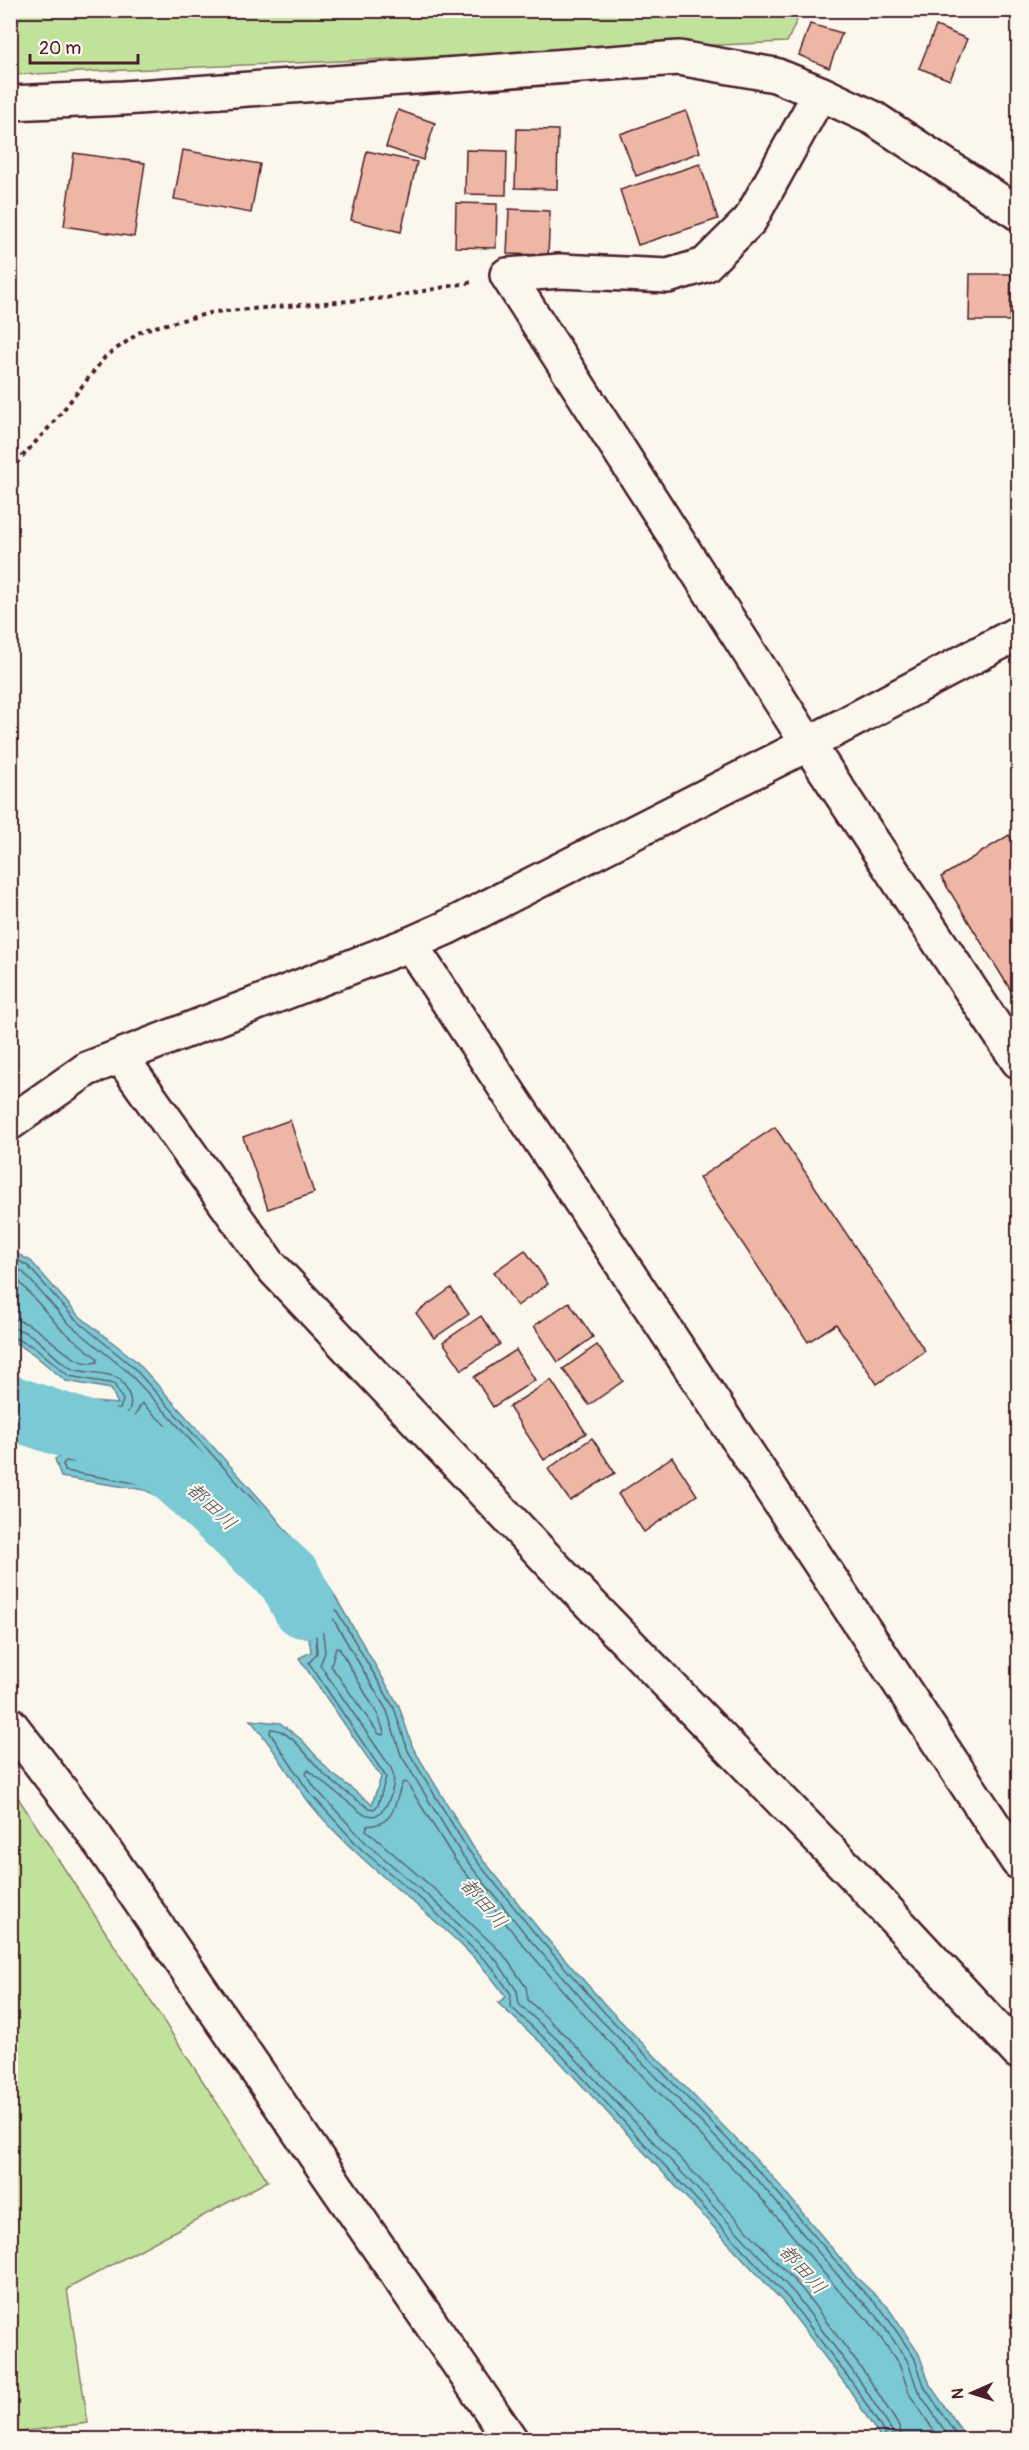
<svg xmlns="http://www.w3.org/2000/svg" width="1029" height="2450" viewBox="0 0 1029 2450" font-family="Pangolin,'Klee One',sans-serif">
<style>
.green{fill:#c1e29b;stroke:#868063;stroke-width:1.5}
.water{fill:#7ac9d5;stroke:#678591;stroke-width:1.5}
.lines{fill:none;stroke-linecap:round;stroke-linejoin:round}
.shore{stroke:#5d636f;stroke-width:1.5}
.river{stroke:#7ac9d5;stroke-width:64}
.building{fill:#eeb6a4;stroke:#4a1f2b;stroke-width:1.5}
.minor-casing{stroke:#4a1f2b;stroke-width:38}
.path{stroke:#4a1f2b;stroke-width:4;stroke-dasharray:4.5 4.5;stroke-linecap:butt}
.minor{stroke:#fbf7ec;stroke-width:33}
.labels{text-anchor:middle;stroke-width:4.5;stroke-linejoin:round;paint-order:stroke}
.water-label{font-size:20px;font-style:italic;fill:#58525e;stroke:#fbf7ec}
</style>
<rect width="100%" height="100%" fill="#fbf7ec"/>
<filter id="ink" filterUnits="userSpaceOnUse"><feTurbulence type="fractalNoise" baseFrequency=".0167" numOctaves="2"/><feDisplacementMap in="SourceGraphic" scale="12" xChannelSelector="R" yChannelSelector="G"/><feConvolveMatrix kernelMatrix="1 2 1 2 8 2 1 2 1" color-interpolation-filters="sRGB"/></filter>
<g filter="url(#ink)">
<path class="green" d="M10 11H801L787 42 11 75Z
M11 1787 268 2181 67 2289 88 2423 11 2433Z"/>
<path class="water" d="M10 1250 31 1261 77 1314 136 1361 268 1508 323 1576 399 1706 413 1748 473 1847 541 1932 608 2008 771 2175 856 2277 887 2306 919 2354 930 2385 967 2439H881L849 2389 785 2304 553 2054 498 2003 506 1997C467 1940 409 1902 359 1855 341 1838 317 1814 303 1794 285 1769 271 1743 250 1720L280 1723 302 1740 330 1772 372 1804 381 1777 299 1658 311 1652C307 1600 247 1538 214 1498L211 1525 195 1513 145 1490 61 1477 55 1459 64 1455 126 1462 98 1415 80 1401 118 1404 111 1389 66 1381 32 1353 11 1340Z"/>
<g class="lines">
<path class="shore" d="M10 1256 28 1266 74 1318 132 1366 264 1512 318 1579 394 1708 408 1751 468 1850 537 1936 604 2012 766 2179 852 2280 882 2310 914 2357 925 2388 960 2440
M10 1265 23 1272 68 1323 127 1371 170 1417 258 1517 312 1583 387 1711 401 1755 462 1855 531 1941 598 2017 761 2184 846 2285 876 2315 907 2360 918 2391 951 2440
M10 1275 17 1279 61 1329 97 1358V1362C70 1371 42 1320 10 1319
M10 1328C38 1330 53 1361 73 1369 88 1374 106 1371 120 1379 126 1387 135 1402 128 1412 125 1416 120 1417 117 1421L138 1456 135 1475 151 1478 197 1499 210 1487 223 1488 299 1582 323 1634 325 1652 320 1665 391 1768C398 1782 389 1811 374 1816L363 1814 308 1770 306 1774 315 1788 367 1844 434 1901 497 1961 517 1991 519 2004 563 2045 795 2294 860 2381 892 2431 894 2440
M10 1336 36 1348 69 1376 114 1384 123 1400 120 1409 106 1410 104 1413 130 1457V1465L123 1468 66 1461 63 1464 65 1471 147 1485 203 1511 206 1509 209 1496 218 1494 292 1586 316 1635 317 1653 309 1663 386 1777 378 1805 374 1809 369 1808C355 1799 340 1788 327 1777 313 1765 291 1728 271 1729L270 1733 309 1792 362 1850 429 1906 491 1966 511 1994 510 2006 557 2050 789 2299 854 2385 885 2434 886 2440
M142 1403 163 1423 208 1474V1478L193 1487 148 1467 146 1451 130 1424Z
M336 1647 339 1648 378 1715 384 1732 383 1735 379 1734 331 1666Z
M903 2440 899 2426 867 2376 802 2289 569 2039 528 2000 526 1987 503 1954 440 1894 366 1830 367 1826C397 1824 393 1804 403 1782L407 1783 455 1860 524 1946 592 2024 754 2190 839 2291 869 2321 899 2364 910 2395 940 2440"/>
<path class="river" d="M10 1407 161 1458 290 1579 304 1606"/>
</g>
<path class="building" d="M810 24 842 33 829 68 799 55Z
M936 26 967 39 950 80 919 68Z
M398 110 435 123 423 160 386 147Z
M686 111 700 152 636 176 620 134Z
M517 129 558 130 557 189 515 188Z
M183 150 260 164 251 213 174 199Z
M466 150 507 151 506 195 465 194Z
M367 151 417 162 401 232 351 220Z
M74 153 145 163 134 237 64 226Z
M700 164 718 219 638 245 620 190Z
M456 203 497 204 496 248 455 247Z
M509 209 550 211 548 255 507 254Z
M970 274H1011L1010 321H969Z
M1009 835 1018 850V1002L941 877Z
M290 1120 314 1193 268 1209 243 1137Z
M775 1127 925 1351 877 1384 836 1324 808 1342 699 1178Z
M525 1250 548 1284 517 1306 494 1272Z
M451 1288 469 1314 434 1338 416 1313Z
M569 1302 593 1337 558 1362 534 1326Z
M481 1316 500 1344 462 1370 443 1342Z
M597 1345 623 1381 589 1405 563 1369Z
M516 1350 535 1380 493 1407 474 1377Z
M551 1380 586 1433 544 1460 509 1407Z
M592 1438 615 1473 570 1501 548 1469Z
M672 1457 697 1495 644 1532 618 1494Z"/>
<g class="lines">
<defs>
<path id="minor" d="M820 93 750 220 705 265 668 276 560 271 507 275 808 744 1018 1061
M10 103 124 98 679 58 775 75 820 93 873 118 1018 213
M410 944 1018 1862
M121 1057 269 1264 564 1577 853 1874 1018 2052
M10 1123 87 1069 410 944 446 928 808 744 1018 633
M10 1724 89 1827 511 2440"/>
</defs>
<use href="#minor" class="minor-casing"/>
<path class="path" d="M10 470 53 423 105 357 143 330 214 312 386 298 472 282"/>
<use href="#minor" class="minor"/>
</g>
</g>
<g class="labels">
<g class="water-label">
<text transform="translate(212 1506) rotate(43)" y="7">都田川</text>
<text transform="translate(484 1903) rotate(49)" y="7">都田川</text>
<text transform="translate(803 2269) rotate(48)" y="7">都田川</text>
</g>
</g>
<rect width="1029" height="2450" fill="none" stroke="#fbf7ec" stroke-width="36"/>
<rect x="18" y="18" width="993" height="2414" fill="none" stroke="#4a1f2b" stroke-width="2" filter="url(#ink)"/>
<g transform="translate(972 2393) rotate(267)" stroke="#fbf7ec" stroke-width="4.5" paint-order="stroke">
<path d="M0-4.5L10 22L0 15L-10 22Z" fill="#4a1f2b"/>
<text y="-9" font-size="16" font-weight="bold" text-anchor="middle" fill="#4a1f2b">N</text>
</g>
<path d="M30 54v9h108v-9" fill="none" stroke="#4a1f2b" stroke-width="3"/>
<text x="39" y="54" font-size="18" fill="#4a1f2b" stroke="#fbf7ec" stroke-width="4.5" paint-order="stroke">20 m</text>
</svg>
